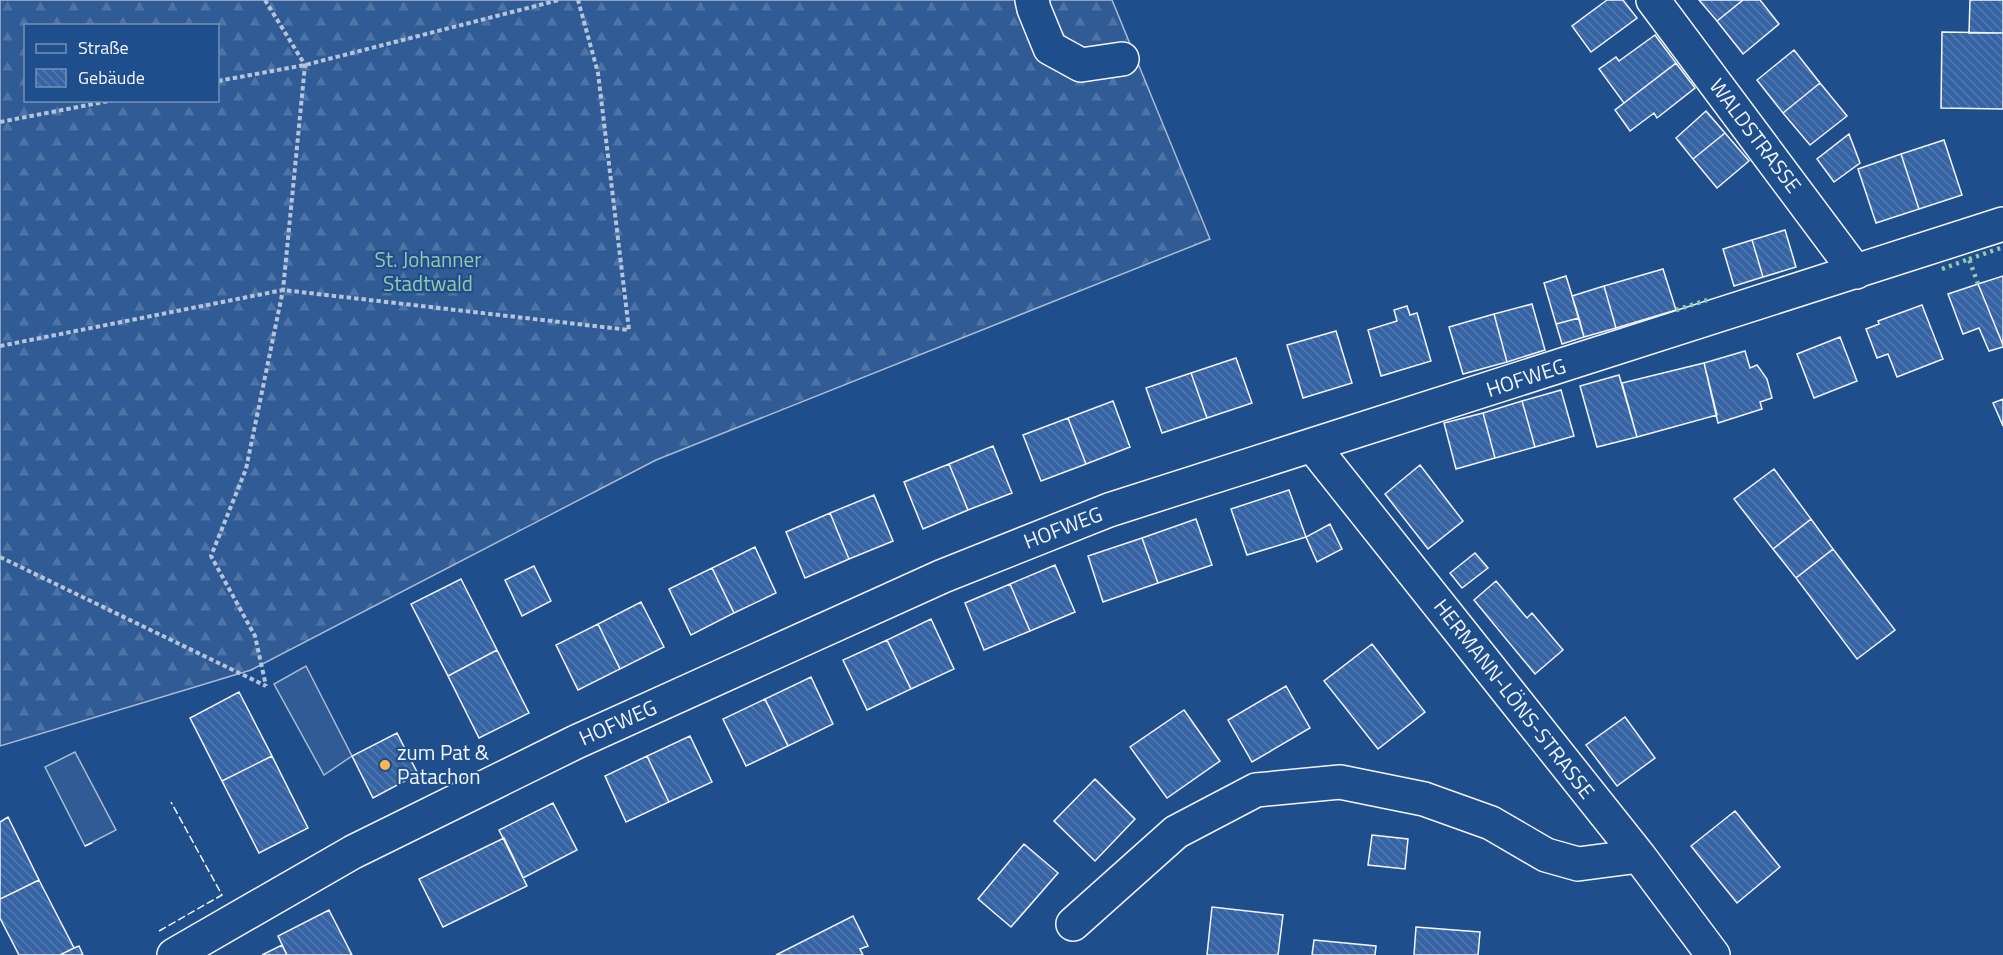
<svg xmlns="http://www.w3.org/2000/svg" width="2003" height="955" viewBox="0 0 2003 955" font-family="'Titillium Web',sans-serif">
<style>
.forest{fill:url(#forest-firs);stroke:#a8bbd7;stroke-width:1.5;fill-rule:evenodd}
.pitch{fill:#305b95;stroke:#a8bbd7;stroke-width:1.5}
.building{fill:url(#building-back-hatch);stroke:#f2f6ff;stroke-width:1.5}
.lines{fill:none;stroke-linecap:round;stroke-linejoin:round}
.minor-casing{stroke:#f2f6ff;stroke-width:36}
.path{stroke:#b3c4dc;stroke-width:4;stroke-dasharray:4.5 3;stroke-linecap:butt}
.minor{stroke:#1f4e8c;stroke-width:33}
.hedge{stroke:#97c8a6;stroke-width:4.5;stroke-dasharray:3 4.5;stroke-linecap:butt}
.fence{stroke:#f2f6ff;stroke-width:1.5;stroke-dasharray:8 3;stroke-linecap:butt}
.poi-dot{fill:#ffb74d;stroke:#1f4e8c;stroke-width:2}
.labels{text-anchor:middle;stroke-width:4.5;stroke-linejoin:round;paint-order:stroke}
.street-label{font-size:21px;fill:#f2f6ff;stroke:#1f4e8c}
.park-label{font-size:21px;fill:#97c8a6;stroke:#1f4e8c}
.poi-label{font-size:21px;fill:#f2f6ff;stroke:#1f4e8c;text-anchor:start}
</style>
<defs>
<pattern id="forest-firs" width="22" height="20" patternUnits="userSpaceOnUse" patternTransform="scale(1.5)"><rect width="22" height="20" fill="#305b95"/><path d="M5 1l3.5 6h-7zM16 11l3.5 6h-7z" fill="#4e73a5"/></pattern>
<pattern id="building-back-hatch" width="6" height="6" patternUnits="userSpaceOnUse" patternTransform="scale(1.5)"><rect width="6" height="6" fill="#3563a3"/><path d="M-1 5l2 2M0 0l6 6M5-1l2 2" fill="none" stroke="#537ab1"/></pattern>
</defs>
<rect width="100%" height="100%" fill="#1f4e8c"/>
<path class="forest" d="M0 0H1112L1210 239 656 460 251 670 0 746ZM26 26H218V100H26Z"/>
<path class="pitch" d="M306 666 352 756 324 775 274 684Z
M75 752 116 830 85 846 45 767Z"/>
<path class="building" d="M1607 0H1623L1637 18 1591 52 1572 26Z
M1699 0H1743L1717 21Z
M1743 0H1760L1779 24 1743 54 1717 21Z
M1970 0H2003V33H1969Z
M1942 32 2003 33V109L1941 108Z
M1655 35 1676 63 1624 103 1599 69 1616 57 1619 61Z
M1794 50 1820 83 1783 113 1757 80Z
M1676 63 1695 88 1657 118 1654 113 1630 131 1615 110Z
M1820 83 1847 116 1810 145 1783 113Z
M1706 111 1725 133 1693 159 1676 138Z
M1725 133 1749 161 1717 188 1693 159Z
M1849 134 1860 163 1834 182 1817 159Z
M1944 140 1962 195 1919 209 1901 154Z
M1901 154 1919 209 1876 223 1858 169Z
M1785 230 1796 267 1763 277 1752 240Z
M1752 240 1763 277 1734 286 1723 249Z
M1663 269 1676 310 1616 328 1604 286Z
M1566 276 1579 318 1556 324 1544 283Z
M2003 276V345L1978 284Z
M1978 284 2003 345V347L1989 351 1979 328 1963 334 1948 294Z
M1604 286 1616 328 1584 337 1572 296Z
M1532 304 1545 350 1507 362 1494 314Z
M1922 305 1943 359 1897 377 1888 354 1877 358 1866 329 1879 324 1878 321Z
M1407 306 1410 315 1417 313 1431 361 1381 376 1368 330 1397 321 1394 310Z
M1494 314 1507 362 1463 374 1449 327Z
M1579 318 1584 337 1562 344 1556 324Z
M1336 331 1352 383 1303 398 1287 345Z
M1840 337 1857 381 1814 398 1797 354Z
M1745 351 1750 368 1757 365 1767 379 1772 398 1760 402 1762 409 1718 423 1704 363Z
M1236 358 1252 403 1207 418 1191 373Z
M1704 363 1717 415 1637 437 1622 383Z
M1191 373 1207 418 1162 433 1146 388Z
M1619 375 1637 437 1597 447 1580 386Z
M1561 390 1574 436 1535 447 1522 401Z
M2003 399V426L1993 403Z
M1113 401 1130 447 1086 464 1068 418Z
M1522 401 1535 447 1495 458 1483 413Z
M1483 413 1495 458 1456 469 1444 423Z
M1068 418 1086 464 1041 481 1023 435Z
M993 446 1012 493 968 510 949 464Z
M949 464 968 510 923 529 904 482Z
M1420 465 1463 521 1428 549 1385 494Z
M1774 469 1811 519 1773 549 1734 499Z
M1289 490 1306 537 1247 555 1231 509Z
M874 495 893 541 849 559 830 513Z
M830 513 849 559 805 578 786 532Z
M1196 519 1212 565 1158 583 1142 538Z
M1811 519 1833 549 1796 578 1773 549Z
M1330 524 1342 549 1317 562 1306 537Z
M1142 538 1158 583 1103 602 1088 556Z
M755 547 776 593 734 613 712 568Z
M1833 549 1895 630 1857 659 1796 578Z
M1475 553 1488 568 1462 588 1450 573Z
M1055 565 1075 612 1030 631 1010 584Z
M534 566 551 601 522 616 505 580Z
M712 568 734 613 691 635 669 589Z
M461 579 497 650 448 676 411 604Z
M1496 581 1527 618 1532 613 1563 650 1535 674 1474 600Z
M1010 584 1030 631 984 650 965 603Z
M641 602 664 647 620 669 598 624Z
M931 619 954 669 911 689 887 640Z
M598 624 620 669 578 690 556 645Z
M887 640 911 689 867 710 843 660Z
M1372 644 1425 712 1378 749 1324 681Z
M497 650 529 713 479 738 448 676Z
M811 677 833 724 788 746 765 699Z
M1286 686 1310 728 1252 762 1228 720Z
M239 692 272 756 222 781 190 718Z
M765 699 788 746 746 766 723 719Z
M1184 710 1220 761 1167 798 1130 747Z
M1625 717 1655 758 1617 786 1586 745Z
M397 733 418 774 373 798 352 756Z
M690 736 712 782 669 802 647 756Z
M272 756 308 828 259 853 222 781Z
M647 756 669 802 626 822 605 776Z
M1095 779 1135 819 1095 861 1054 821Z
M553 803 577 850 523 878 499 830Z
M1735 811 1780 867 1737 903 1691 846Z
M8 817 39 880 0 899V822Z
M1372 835 1408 839 1405 869 1368 865Z
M504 838 527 886 443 927 419 879Z
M1024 844 1058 873 1011 927 978 899Z
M39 880 74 948 60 955H19L0 918V899Z
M1212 907 1283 915 1278 955H1207Z
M329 910 352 955H287L278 936Z
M853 916 868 946 860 949 863 955H776Z
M1416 927 1480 932 1478 955H1414Z
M1314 940 1376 946 1375 955H1312Z
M282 945 287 955H262Z
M79 946 83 955H60L74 948Z"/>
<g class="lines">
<defs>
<path id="minor" d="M1032 0 1034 9 1050 48 1081 65 1122 59
M1653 0 1856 272
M1312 445 1639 856 1713 955
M1073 924 1176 832 1256 790 1340 782 1424 799 1491 823 1546 855 1578 864 1639 856
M174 955 353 852 576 742 943 576 1109 510 2003 224"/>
</defs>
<use href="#minor" class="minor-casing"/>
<path class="path" d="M265 0 305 65 283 290 246 469 211 556 255 636 266 686
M218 81 305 65 559 0
M0 122 114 100
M0 346 283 290 629 330 598 73 578 0
M0 557 266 686"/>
<use href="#minor" class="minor"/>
<path class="hedge" d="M1969 259 2003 247
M1942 269 1969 259 1978 284
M1676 310 1707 300"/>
<path class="fence" d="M85 846 94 842
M159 931 222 895 171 802"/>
</g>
<circle class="poi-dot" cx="385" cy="765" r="6"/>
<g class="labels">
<g class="street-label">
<text transform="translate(1755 136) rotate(53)" y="7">WALDSTRASSE</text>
<text transform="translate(1526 378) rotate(-18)" y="7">HOFWEG</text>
<text transform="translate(1063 528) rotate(-21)" y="7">HOFWEG</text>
<text transform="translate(1514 699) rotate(52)" y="7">HERMANN-LÖNS-STRASSE</text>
<text transform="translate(618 723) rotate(-24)" y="7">HOFWEG</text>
</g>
<g class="park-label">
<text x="428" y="267">St. Johanner<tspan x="428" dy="24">Stadtwald</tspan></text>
</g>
<g class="poi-label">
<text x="397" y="760">zum Pat &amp;<tspan x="397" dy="24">Patachon</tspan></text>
</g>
</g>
<rect x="24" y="24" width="195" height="78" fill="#1f4e8c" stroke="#7391ba" stroke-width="1.5"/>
<rect x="36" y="44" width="30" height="9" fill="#1f4e8c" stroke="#7391ba" stroke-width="1.5"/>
<text x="78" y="54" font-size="18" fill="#f2f6ff">Straße</text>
<rect x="36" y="69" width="30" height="18" fill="url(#building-back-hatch)" stroke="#7391ba" stroke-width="1.5"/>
<text x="78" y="84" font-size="18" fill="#f2f6ff">Gebäude</text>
</svg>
